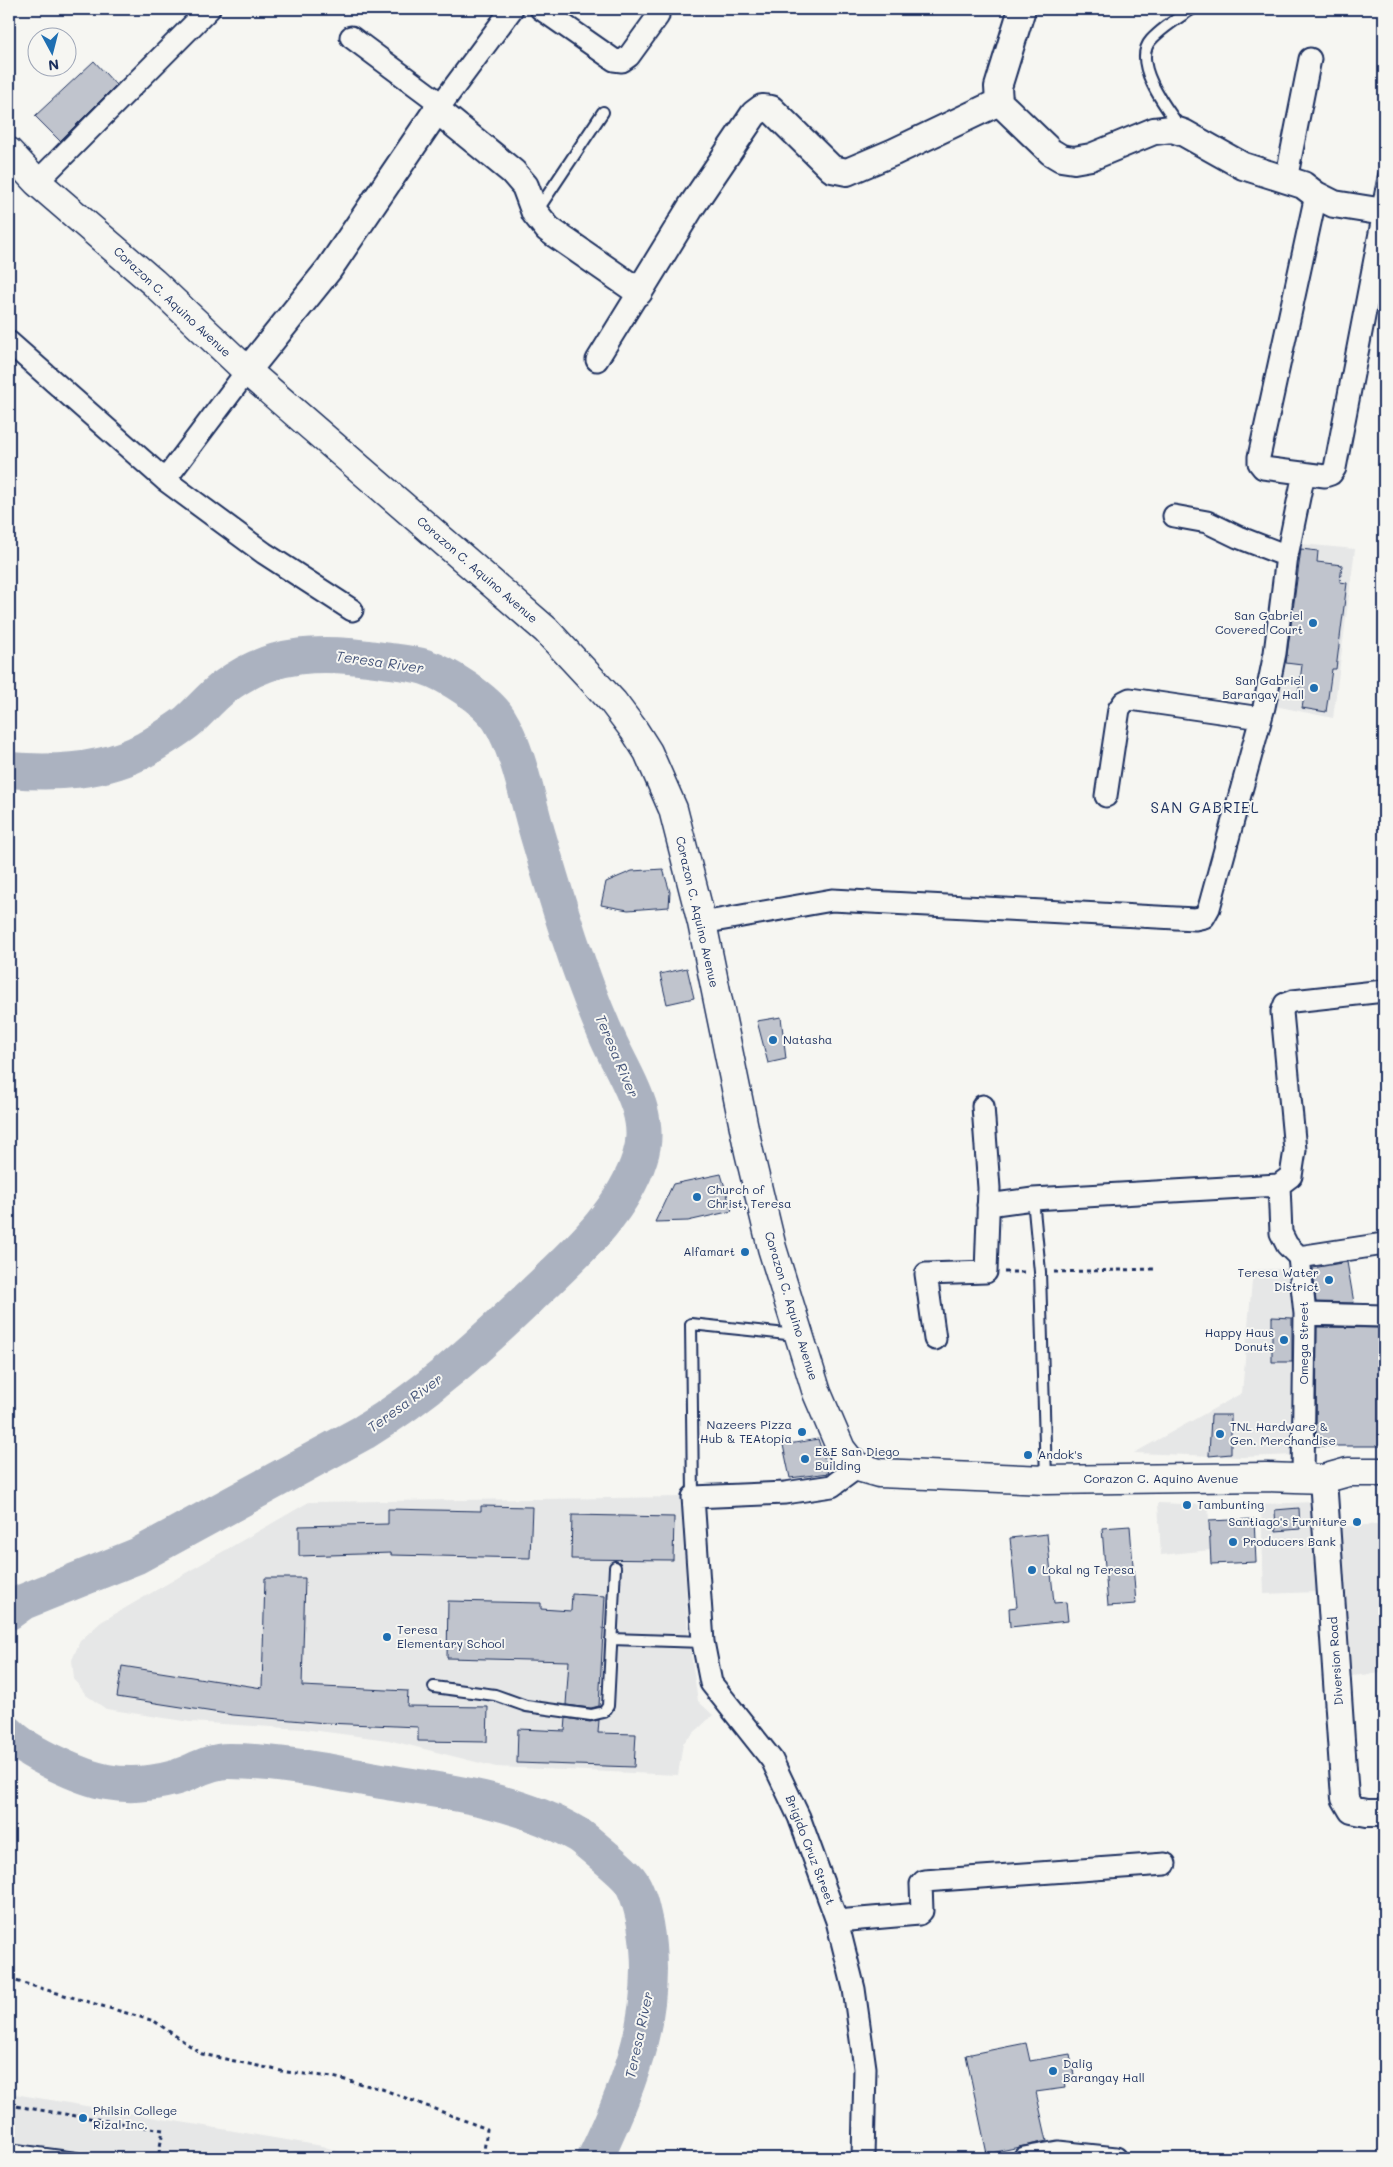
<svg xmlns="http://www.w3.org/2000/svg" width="1393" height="2167" font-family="Mali,sans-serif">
	<rect width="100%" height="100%" fill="#f6f6f2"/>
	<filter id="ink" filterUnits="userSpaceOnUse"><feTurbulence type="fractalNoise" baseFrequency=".02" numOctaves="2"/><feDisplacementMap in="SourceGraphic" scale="10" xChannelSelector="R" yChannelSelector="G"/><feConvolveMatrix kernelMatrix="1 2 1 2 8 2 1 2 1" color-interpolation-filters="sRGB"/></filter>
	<g filter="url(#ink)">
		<!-- built -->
		<path fill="#e6e7e7" d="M1280,542L1355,549L1333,718L1251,701L1269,647Z
			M1293,1268L1296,1455L1243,1457L1134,1453L1242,1393L1253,1270Z
			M682,1497L688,1633L698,1701L713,1715L683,1743L678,1775L496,1767L388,1740L303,1729L190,1722L106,1709L86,1695L74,1679L72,1660L80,1641L101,1622L309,1502Z
			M1314,1502L1317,1592L1264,1594L1261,1504Z
			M1158,1503L1208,1505L1211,1550L1161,1555Z
			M1380,1524L1384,1579V1673L1351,1676L1339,1527Z
			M9,2093L322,2146L358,2158H67L9,2143Z"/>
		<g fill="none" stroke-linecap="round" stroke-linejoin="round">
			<!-- river -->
			<path stroke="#abb2c0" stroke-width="36" d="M9,770C55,774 104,772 146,749C159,741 174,732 187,722C199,712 210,698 223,688C272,650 325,651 383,660C397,662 412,663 425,667C447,674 486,699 499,719C519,751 528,803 539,839C558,904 580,977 608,1039C624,1075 654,1115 640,1157C622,1215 570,1258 528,1299C477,1348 425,1395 364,1432L137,1556L23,1602L9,1612
				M9,1734C26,1752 82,1778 107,1782C129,1786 152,1784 174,1778C192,1773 208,1761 228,1761C285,1761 343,1775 399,1784C460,1793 524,1803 578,1835C587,1841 595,1849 604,1856C612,1863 622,1871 629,1879C638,1890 642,1910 645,1924C660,2008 631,2083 595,2158"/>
		</g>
		<!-- building -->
		<path fill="#c0c4cd" stroke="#1b2f5e" d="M94,61L116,85L60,141L35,116Z
			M1301,549L1318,551L1317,562L1342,565L1340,582L1347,583L1336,669H1332L1326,712L1302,708L1304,697H1298L1302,665L1286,663Z
			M663,869L670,892L669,907L628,910L601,905L606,882L632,871Z
			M687,968L694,998L667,1004L660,974Z
			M781,1017L786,1059L768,1063L757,1021Z
			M721,1174L732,1211L688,1221L655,1222L673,1184Z
			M1347,1262L1354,1303L1316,1302L1313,1268Z
			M1272,1317L1292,1318V1362H1272Z
			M1317,1327L1384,1328V1446H1316Z
			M1211,1415H1231V1454L1209,1456Z
			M818,1439L829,1473L790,1478L783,1445Z
			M481,1506L532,1507L530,1558L391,1555V1553L299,1556V1526L388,1524V1509L481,1511Z
			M1299,1508L1300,1529L1276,1531L1275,1510Z
			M572,1515L674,1517L673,1560L571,1559Z
			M1254,1519L1256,1562L1211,1564L1209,1521Z
			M1130,1526L1136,1604L1108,1606L1102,1528Z
			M1047,1534L1054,1603L1066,1602L1068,1621L1010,1627L1009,1608L1017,1607L1010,1538Z
			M265,1578H305L302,1686L408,1691L407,1706L488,1707L487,1742L418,1741V1727L326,1723L233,1715L117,1697L122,1666L262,1688Z
			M572,1594L605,1596L599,1706L591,1708L566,1705L569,1661L447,1658L448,1601L541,1603V1609L571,1611Z
			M566,1718L590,1722L599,1720L598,1733L636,1734L634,1767L517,1763L518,1729L565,1731Z
			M1026,2043L1030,2061L1070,2054L1075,2080L1064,2082L1065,2088L1036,2092L1047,2141L987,2154L966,2055Z"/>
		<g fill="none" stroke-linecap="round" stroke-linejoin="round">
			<defs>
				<path id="service" d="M1180,127C1166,108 1131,62 1151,40C1163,27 1178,18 1192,9
					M1377,210L1384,175
					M537,211L603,112
					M1033,1199L1040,1272L1046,1479
					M693,1497L691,1324L796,1335
					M611,1639L703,1642
					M434,1687L495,1695L526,1706L591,1715L604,1712L608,1706L615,1567
					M9,2149L76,2158"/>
				<path id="minor" d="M541,9L614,60L622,61L629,56L658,16
					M351,37L441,104
					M437,110L512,9
					M1286,180L1310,59
					M37,182L209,9
					M1316,195L1259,457V463L1263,468L1325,476L1331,474L1335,468L1384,212
					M9,342L165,480L264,553L352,610
					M597,360L639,292
					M165,480L247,371
					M1174,516L1207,522L1238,537L1287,556
					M1106,796L1119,709L1124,702L1130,699L1261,718
					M702,923L832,900L1195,919L1204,917L1209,908L1264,707L1275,653L1287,556L1304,473
					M1279,1185L1281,1233L1287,1245L1299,1257L1305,1314L1303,1478
					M988,1205L1033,1199L1279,1185L1291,1176L1295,1150L1282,1012L1285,1004L1293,1001L1384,991
					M1299,1257L1384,1244
					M1305,1314L1384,1316
					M935,1339L926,1274L986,1272L989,1188L983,1106
					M858,1467L832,1486L785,1493L693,1497L703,1642L711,1683L772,1760L799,1817L837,1921L854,1989L865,2068L863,2158
					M837,1921L919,1914L922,1911L921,1884L924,1881L1165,1864
					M1024,2158L1058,2152L1116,2158"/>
				<path id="tertiary" d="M999,102L1051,152L1061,158L1074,160L1091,157L1154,131L1172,129L1184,133L1243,166L1303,185L1316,195L1334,204L1384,212
					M999,102L998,87L1022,9
					M247,371L329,269L437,110L513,172L525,186L535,213L548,229L639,292L691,207L754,114L762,108L771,109L832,169L847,172L894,152L999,102
					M1323,1479L1345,1798L1352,1810L1367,1813H1384"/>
				<path id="primary" d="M9,152L37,182L153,282L247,371L546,630L613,702L634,730L648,752L673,809L702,923L749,1152L772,1248L817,1393L841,1449L848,1458L858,1467L879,1473L1046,1480L1267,1477L1323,1479L1348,1472H1384"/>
			</defs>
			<!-- service casing -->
			<use href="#service" stroke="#1b2f5e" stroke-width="14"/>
			<!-- minor casing -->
			<use href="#minor" stroke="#1b2f5e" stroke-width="25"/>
			<!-- tertiary casing -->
			<use href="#tertiary" stroke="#1b2f5e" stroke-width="30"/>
			<!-- primary casing -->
			<use href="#primary" stroke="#1b2f5e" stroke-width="31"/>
			<!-- path -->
			<path stroke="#1b2f5e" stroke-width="3" stroke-dasharray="4 4" stroke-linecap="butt" d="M1004,1272H1026
				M1054,1272L1154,1269
				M9,1979L154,2021L202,2054L286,2072L333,2077L382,2089L487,2129L483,2158
				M9,2105L163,2130L158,2158"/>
			<!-- service -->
			<use href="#service" stroke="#f6f6f2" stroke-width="10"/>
			<!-- minor -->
			<use href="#minor" stroke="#f6f6f2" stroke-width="21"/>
			<!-- tertiary -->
			<use href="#tertiary" stroke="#f6f6f2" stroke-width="26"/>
			<!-- primary -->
			<use href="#primary" stroke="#f6f6f2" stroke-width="28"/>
		</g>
	</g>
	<!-- markers -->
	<g fill="#1f6fb2" stroke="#f6f6f2" stroke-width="2">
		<circle cx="1313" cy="623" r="5"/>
		<circle cx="1314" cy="688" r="5"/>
		<circle cx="773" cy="1040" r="5"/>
		<circle cx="697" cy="1197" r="5"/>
		<circle cx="745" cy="1252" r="5"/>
		<circle cx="1329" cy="1280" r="5"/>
		<circle cx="1284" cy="1340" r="5"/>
		<circle cx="802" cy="1432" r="5"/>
		<circle cx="1220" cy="1434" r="5"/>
		<circle cx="1028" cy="1455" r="5"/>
		<circle cx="805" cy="1459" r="5"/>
		<circle cx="1187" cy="1505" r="5"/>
		<circle cx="1357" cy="1522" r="5"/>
		<circle cx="1233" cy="1542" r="5"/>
		<circle cx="1032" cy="1570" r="5"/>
		<circle cx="387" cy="1637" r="5"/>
		<circle cx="1053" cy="2071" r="5"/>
		<circle cx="83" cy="2118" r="5"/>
	</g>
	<g text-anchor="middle" stroke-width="4" stroke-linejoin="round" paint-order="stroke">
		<!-- street labels -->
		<g font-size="12" fill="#1b2f5e" stroke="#f6f6f2">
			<text transform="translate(172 302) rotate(43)" y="4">Corazon C. Aquino Avenue</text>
			<text transform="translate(477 570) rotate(41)" y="4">Corazon C. Aquino Avenue</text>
			<text transform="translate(697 912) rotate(77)" y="4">Corazon C. Aquino Avenue</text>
			<text transform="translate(791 1306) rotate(73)" y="4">Corazon C. Aquino Avenue</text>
			<text transform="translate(1304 1343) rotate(-90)" y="4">Omega Street</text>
			<text x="1161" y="1483">Corazon C. Aquino Avenue</text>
			<text transform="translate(1336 1661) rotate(-94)" y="4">Diversion Road</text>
			<text transform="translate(810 1850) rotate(69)" y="4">Brigido Cruz Street</text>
		</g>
		<!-- poi labels -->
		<g font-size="12" fill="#1b2f5e" stroke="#f6f6f2" text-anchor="start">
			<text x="1303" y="620" text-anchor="end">San Gabriel<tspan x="1303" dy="14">Covered Court</tspan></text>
			<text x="1304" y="685" text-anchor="end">San Gabriel<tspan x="1304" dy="14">Barangay Hall</tspan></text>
			<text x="783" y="1044">Natasha</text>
			<text x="707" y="1194">Church of<tspan x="707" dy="14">Christ, Teresa</tspan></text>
			<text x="735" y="1256" text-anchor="end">Alfamart</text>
			<text x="1319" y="1277" text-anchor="end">Teresa Water<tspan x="1319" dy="14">District</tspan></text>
			<text x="1274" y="1337" text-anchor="end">Happy Haus<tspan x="1274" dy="14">Donuts</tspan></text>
			<text x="792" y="1429" text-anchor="end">Nazeers Pizza<tspan x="792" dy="14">Hub &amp; TEAtopia</tspan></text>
			<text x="1230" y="1431">TNL Hardware &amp;<tspan x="1230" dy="14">Gen. Merchandise</tspan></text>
			<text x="815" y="1456">E&amp;E San Diego<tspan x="815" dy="14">Building</tspan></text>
			<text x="1038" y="1459">Andok's</text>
			<text x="1197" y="1509">Tambunting</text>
			<text x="1347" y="1526" text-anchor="end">Santiago's Furniture</text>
			<text x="1243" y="1546">Producers Bank</text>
			<text x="1042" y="1574">Lokal ng Teresa</text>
			<text x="397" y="1634">Teresa<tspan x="397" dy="14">Elementary School</tspan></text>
			<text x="1063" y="2068">Dalig<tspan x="1063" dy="14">Barangay Hall</tspan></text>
			<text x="93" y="2115">Philsin College<tspan x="93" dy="14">Rizal Inc.</tspan></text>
		</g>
		<!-- water labels -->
		<g font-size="14" font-style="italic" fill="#46567b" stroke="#f6f6f2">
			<text transform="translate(380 662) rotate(8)" y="5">Teresa River</text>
			<text transform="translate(617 1056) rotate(67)" y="5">Teresa River</text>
			<text transform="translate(405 1403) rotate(-36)" y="5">Teresa River</text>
			<text transform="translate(639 2035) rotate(-78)" y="5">Teresa River</text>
		</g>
		<!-- quarter labels -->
		<g font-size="15" letter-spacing="1" fill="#1b2f5e" stroke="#f6f6f2">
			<text x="1205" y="813">SAN GABRIEL</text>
		</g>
	</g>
	<!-- margin -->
	<rect width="1393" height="2167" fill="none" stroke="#f6f6f2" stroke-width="30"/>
	<rect x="15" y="15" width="1363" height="2137" fill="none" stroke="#1b2f5e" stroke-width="2" filter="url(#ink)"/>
	<!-- north arrow -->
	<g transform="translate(52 52) rotate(173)"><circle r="24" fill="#f6f6f2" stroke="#9ea6b7"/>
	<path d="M0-4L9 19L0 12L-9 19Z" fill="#1f6fb2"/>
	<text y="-8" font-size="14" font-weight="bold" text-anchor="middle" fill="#1b2f5e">N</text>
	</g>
</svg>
